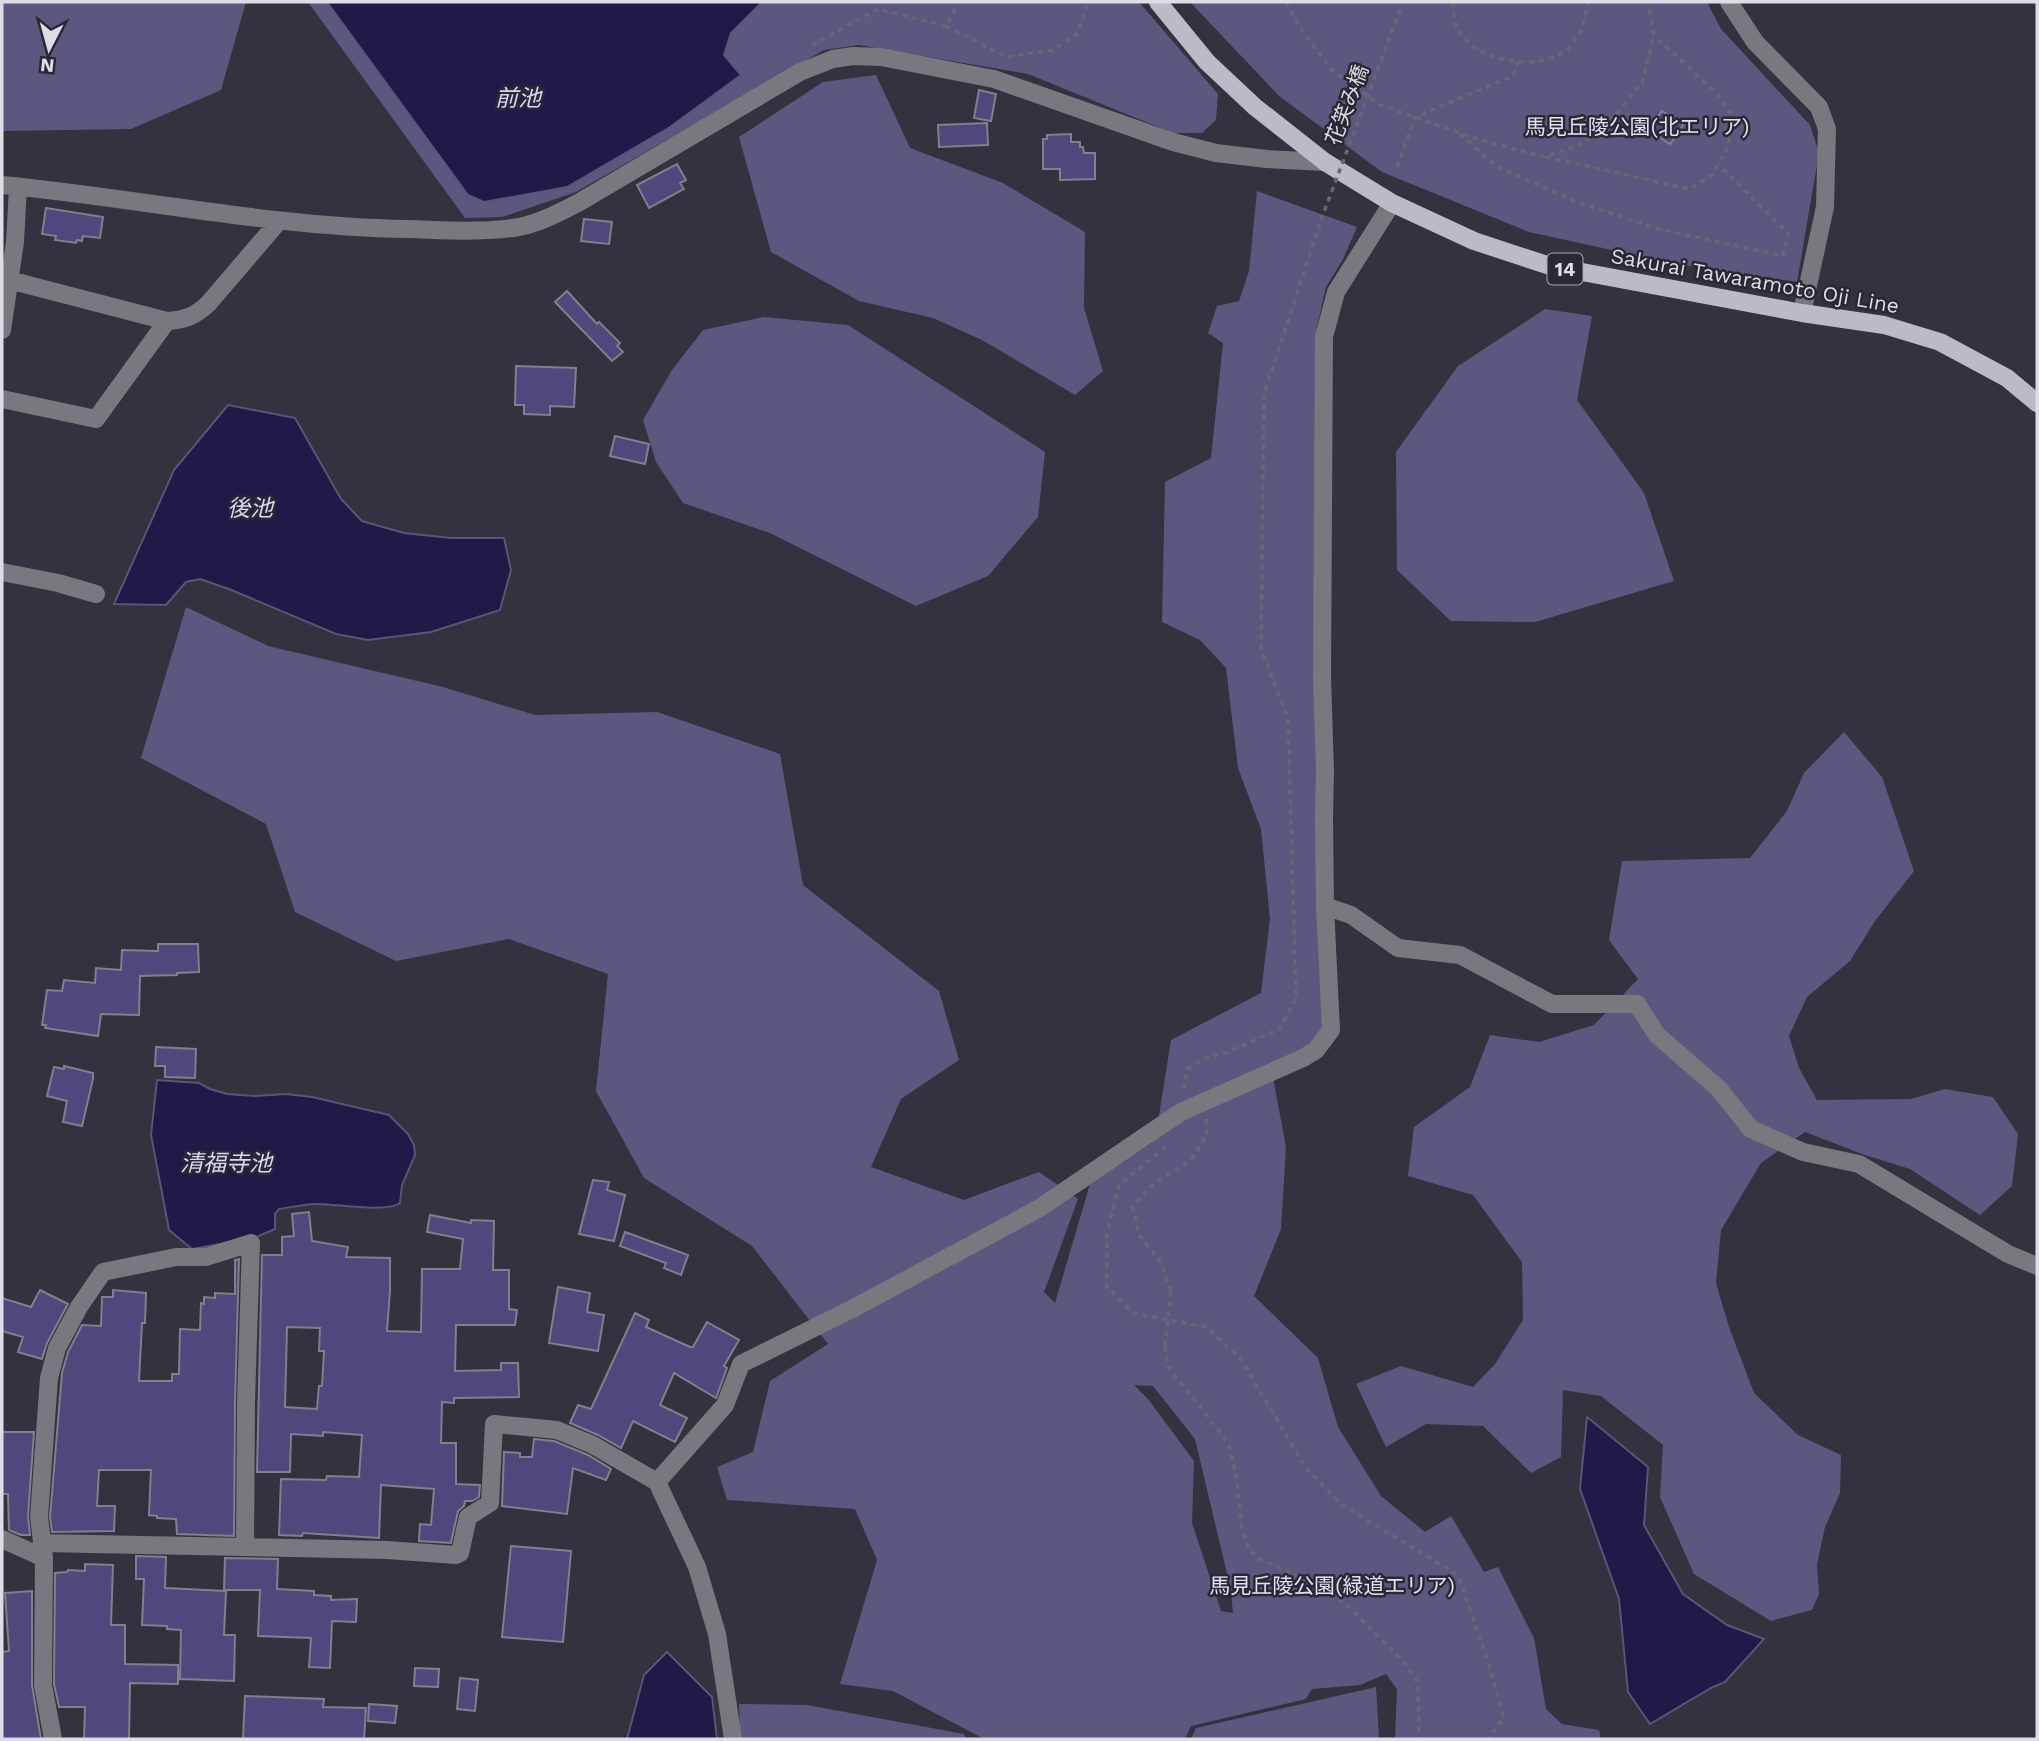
<svg xmlns="http://www.w3.org/2000/svg" width="2039" height="1741" font-family="'Work Sans','Noto Sans JP',sans-serif">
	<rect width="100%" height="100%" fill="#33323e"/>
	<!-- green -->
	<path fill="#5b5880" fill-rule="evenodd" d="M2,2H246L221,90L131,129L2,131Z
		M308,2H1139L1218,94L1216,120L1202,133H1173L1028,74L859,45L824,50L576,192L502,217L465,218Z
		M1190,2H1708L1709,6L1721,29L1810,125L1819,153L1797,282L1676,264L1529,232L1382,172L1279,96Z
		M876,75L910,148L1003,183L1085,232L1084,308L1103,371L1075,395L982,340L933,318L859,301L771,252L739,137L823,82Z
		M1257,191L1357,227L1343,259L1326,287L1317,327L1315,388L1325,1028L1313,1045L1271,1067L1286,1147L1281,1229L1254,1296L1318,1358L1338,1427L1381,1496L1425,1532L1451,1516L1484,1572L1498,1567L1534,1638L1546,1709L1562,1724L1599,1730L1601,1739H1395L1397,1689L1386,1674L1360,1685L1312,1689L1306,1699L1191,1726L1185,1739H984L893,1691L840,1684L877,1560L855,1509L727,1500L717,1467L753,1452L770,1381L828,1344L752,1246L644,1178L596,1091L608,974L509,939L396,961L295,912L266,824L141,758L186,607L268,646L443,687L535,715L657,712L780,754L803,885L939,991L959,1060L901,1099L871,1167L964,1200L1039,1172L1078,1199L1044,1292L1055,1303L1090,1184L1155,1141L1171,1040L1261,993L1270,919L1261,829L1238,768L1226,668L1200,640L1162,622L1165,482L1211,458L1223,343L1208,333L1217,306L1239,301L1249,271ZM1134,1385L1153,1386L1195,1439L1230,1586L1233,1613L1221,1611L1192,1523L1194,1461L1148,1399Z
		M1545,309L1592,316L1577,400L1644,493L1674,581L1535,622L1451,621L1397,570L1396,452L1458,366Z
		M764,317L848,325L1045,452L1038,517L988,576L916,606L770,533L683,503L656,462L643,420L672,370L703,330Z
		M1844,732L1882,777L1914,871L1875,921L1850,961L1807,997L1789,1036L1799,1068L1817,1100L1911,1099L1945,1089L1993,1097L2018,1134L2012,1186L1980,1215L1910,1169L1862,1154L1805,1132L1761,1163L1721,1230L1716,1283L1729,1327L1754,1393L1798,1435L1841,1455L1840,1493L1825,1527L1817,1564L1819,1594L1812,1610L1771,1621L1694,1574L1660,1497L1663,1445L1601,1396L1563,1390L1561,1457L1531,1473L1483,1426L1426,1424L1386,1447L1356,1384L1401,1366L1473,1387L1495,1364L1523,1320L1522,1262L1473,1195L1408,1176L1414,1127L1470,1087L1490,1035L1539,1042L1594,1025L1638,979L1609,940L1622,861L1750,858L1787,811L1804,773Z
		M1376,1687L1379,1739H1191L1196,1728Z
		M739,1704L807,1705L964,1734L966,1739H740Z"/>
	<!-- water -->
	<path fill="#211948" stroke="#5a5477" stroke-width="2" d="M327,2H762L731,33L724,55L741,75L670,127L567,187L484,202L468,195Z
		M228,405L295,418L341,499L362,521L404,533L451,538H504L511,570L500,610L431,632L368,640L336,634L229,589L200,579L186,582L166,605L114,604L174,470Z
		M157,1080L199,1083L210,1089L227,1094L255,1096L286,1094L312,1097L389,1115L408,1134L414,1145L415,1155L402,1185L400,1203C385,1213 338,1204 318,1204C305,1204 292,1207 279,1209L275,1214V1229L254,1238L192,1249L169,1230L151,1135Z
		M1587,1417L1648,1467L1644,1525L1683,1594L1727,1625L1764,1639L1725,1682L1711,1688L1650,1724L1628,1692L1619,1599L1580,1489Z
		M667,1652L712,1697L717,1739H627L644,1675Z"/>
	<!-- building -->
	<path fill="#4e487c" stroke="#7f7f8d" stroke-width="2" fill-rule="evenodd" d="M979,90L996,94L991,121L974,118Z
		M1662,111L1683,125L1670,144L1649,130Z
		M987,123L988,145L939,147L938,125Z
		M1071,134V142H1080V147H1083L1084,153H1095V179L1060,180V169H1043V139H1047V135Z
		M677,164L686,180L680,183L684,189L649,208L637,185Z
		M46,208L103,217L100,238L83,236L82,241L77,240L76,243L55,240L56,236L42,234Z
		M584,219L612,222L609,244L581,241Z
		M567,291L597,324L599,322L620,343L617,346L623,352L612,361L555,302Z
		M516,366L576,368L574,407L550,406V415L524,414V405H515Z
		M615,436L649,444L645,464L610,456Z
		M158,944H198L199,972L177,973V975L140,976L139,1015L101,1014L98,1036L45,1028L46,1025H42L47,990L62,991L64,980L95,983L96,968L121,970L122,950L158,951Z
		M156,1047L196,1049L195,1078L165,1077V1066H155Z
		M64,1066L93,1073V1079L82,1126L63,1122L67,1101L47,1096L54,1067L64,1069Z
		M593,1180L609,1182L607,1190L625,1195L614,1241L579,1234Z
		M309,1212L312,1241L348,1247L346,1257L390,1258V1291L387,1331L421,1332L422,1269H460L463,1239L427,1232L430,1215L471,1223V1220L494,1221L493,1270H509V1309L517,1310L515,1325H456L455,1371L501,1370V1363H518L519,1397L454,1398V1403L442,1402L441,1443H456V1484L480,1485L479,1497L472,1501H465L464,1506L458,1511L451,1543L419,1541L420,1524L431,1525L434,1489L381,1485L379,1538L303,1533L302,1536L279,1535L281,1479L326,1480L327,1476L359,1477L362,1435L323,1432V1436L291,1434L290,1472H257L262,1255H282V1237L294,1236L292,1214ZM287,1327L320,1328L319,1351H324L322,1386H319L317,1409L285,1407Z
		M625,1232L688,1255L681,1275L664,1268L666,1263L620,1246Z
		M239,1259L235,1401L234,1536L177,1534L176,1519L157,1518V1516L149,1515L151,1470H99L97,1506H115L114,1531L52,1532L50,1517L62,1373L68,1352L82,1325L101,1326L102,1297H113V1290L146,1293L145,1323H142L139,1381H172V1374H179L180,1329L200,1330L201,1303L204,1304V1297L215,1298V1293L235,1294V1260Z
		M558,1287L590,1293L587,1312L604,1315L598,1351L549,1343Z
		M40,1290L68,1304L47,1343L42,1359L18,1352L23,1337L2,1331V1298L31,1307Z
		M635,1313L649,1320L646,1327L690,1347H693L707,1322L739,1340L724,1366L727,1368L716,1398L674,1373L660,1405L687,1418L675,1442L633,1421L621,1448L598,1435L570,1423L578,1405L591,1409Z
		M2,1432H34L28,1516L30,1535H21L9,1530L8,1494H2Z
		M534,1439L554,1441L588,1455L611,1469L606,1480L573,1468L567,1514L502,1506L504,1452L520,1453V1457H532Z
		M511,1546L571,1551L563,1642L502,1637Z
		M136,1556L166,1557L165,1588L226,1591L224,1635H235L234,1681L180,1679L181,1630L167,1629V1626L142,1625L144,1579H136Z
		M225,1558L278,1559L277,1589L314,1591V1595L331,1596V1600L357,1599L356,1622L332,1621L330,1668L309,1667L311,1638L258,1636L260,1590H224Z
		M85,1564L113,1565L111,1625H125V1664L178,1665V1684L130,1683L129,1739H84L85,1707H59L54,1684L55,1573L67,1572L68,1570L85,1571Z
		M32,1591V1685L41,1739H2V1652L9,1651L5,1593Z
		M415,1668L439,1669L438,1687L414,1686Z
		M460,1678L478,1680L475,1711L457,1709Z
		M245,1696L324,1699L323,1707L366,1708L364,1739H243Z
		M369,1704L397,1706L395,1723L368,1721Z"/>
	<g fill="none" stroke-linecap="round" stroke-linejoin="round">
		<!-- path -->
		<path stroke="#686772" stroke-width="3.5" stroke-dasharray="5 5" stroke-linecap="butt" d="M1286,2L1302,31L1331,69L1380,105L1477,139L1544,157L1584,143L1610,121L1642,83L1654,36L1648,2
			M1453,2C1453,12 1454,24 1460,33C1480,65 1551,74 1574,42C1583,31 1585,15 1588,2
			M946,26L1006,57L1053,50L1078,33L1088,2
			M812,45L878,9L946,26L959,2
			M1460,134L1496,166L1574,201L1655,228L1783,256L1788,233L1718,164
			M1546,157L1690,189L1712,175L1727,149L1734,119L1717,93L1654,36
			M1397,167L1415,117L1513,76L1518,62
			M1184,1089L1187,1069L1206,1058L1226,1053L1279,1029L1296,999L1288,719L1261,649L1264,394L1321,220
			M1166,1147L1119,1185L1107,1234V1287L1133,1313L1206,1327L1241,1359L1305,1467L1342,1505L1458,1575L1486,1655L1504,1718L1488,1739
			M1171,1291L1161,1263L1139,1235L1133,1207L1153,1184L1191,1160L1207,1135L1206,1119
			M1165,1346L1168,1366L1229,1444L1237,1480L1242,1531L1249,1549L1258,1558L1300,1577L1345,1603L1405,1663L1418,1683L1419,1739"/>
		<!-- minor -->
		<path stroke="#78787e" stroke-width="18" d="M1729,2L1755,42L1819,107L1827,129L1825,207L1802,313
			M2,185C138,198 271,227 408,229C445,230 482,233 519,227C540,223 560,212 578,203L800,72L833,59L853,56L881,57L994,79L1173,142L1216,153L1267,159L1325,162
			M9,280L167,321C185,320 195,316 208,304L279,221
			M2,330L15,242L18,187
			M2,399L96,419L167,321
			M2,572L58,583L96,594
			M1325,906L1351,915L1398,948L1460,955L1552,1004H1637L1657,1035L1718,1088L1751,1129L1803,1152L1859,1164L2008,1254L2037,1266
			M657,1482L725,1405L741,1364L852,1309L1038,1209L1181,1112L1303,1058L1316,1050L1331,1030L1325,906L1324,817L1325,771L1322,677L1324,337L1336,292L1392,203
			M2,1539L44,1558
			M42,1543L387,1550L456,1555L460,1553L468,1517L490,1503L494,1424L557,1430L593,1445L657,1482L697,1567L717,1634L733,1739
			M53,1739L43,1685L44,1558L39,1517L49,1378L57,1348L79,1307L103,1272L176,1257H206L251,1243L246,1401L245,1547"/>
		<!-- major -->
		<path stroke="#bbbbc8" stroke-width="18" d="M1158,2L1207,62L1255,107L1325,162L1392,203L1474,241L1550,266L1802,313L1884,325L1940,342L2007,378L2037,403"/>
		<!-- path-bridge -->
		<path stroke="#686772" stroke-width="3.5" stroke-dasharray="5 5" stroke-linecap="butt" d="M1321,220L1403,2
			M1165,1346L1171,1291"/>
	</g>
	<g text-anchor="middle" stroke-width="5" stroke-linejoin="round" paint-order="stroke">
		<!-- shield labels -->
		<rect fill="#292834" stroke="#a8a7b0" stroke-width="2" x="1547.5" y="253.5" width="35" height="31" rx="5"/>
		<g font-size="19" font-weight="bold" fill="#dedde5">
			<text x="1565" y="276">14</text>
		</g>
		<!-- street labels -->
		<g font-size="21" fill="#dedde5" stroke="#292834">
			<text transform="translate(1347 105) rotate(-69)" y="7">花笑み橋</text>
			<text transform="translate(1755 281) rotate(10)" y="7">Sakurai Tawaramoto Oji Line</text>
		</g>
		<!-- park labels -->
		<g font-size="21" fill="#e2e1f2" stroke="#292834">
			<text x="1637" y="134">馬見丘陵公園(北エリア)</text>
			<text x="1332" y="1593">馬見丘陵公園(緑道エリア)</text>
		</g>
		<!-- water labels -->
		<g font-size="23" font-style="italic" fill="#d8d7f8" stroke="#292834">
			<text x="518" y="106">前池</text>
			<text x="250" y="516">後池</text>
			<text x="226" y="1171">清福寺池</text>
		</g>
	</g>
	<!-- border -->
	<rect width="2039" height="1741" fill="none" stroke="#dedde5" stroke-width="7"/>
	<!-- north arrow -->
	<g transform="translate(49 49) rotate(186)" stroke="#292834" stroke-width="5" paint-order="stroke">
	<path d="M0-5L12 26L0 18L-12 26Z" fill="#dedde5"/>
	<text y="-10" font-size="19" font-weight="bold" text-anchor="middle" fill="#dedde5">N</text>
	</g>
</svg>
